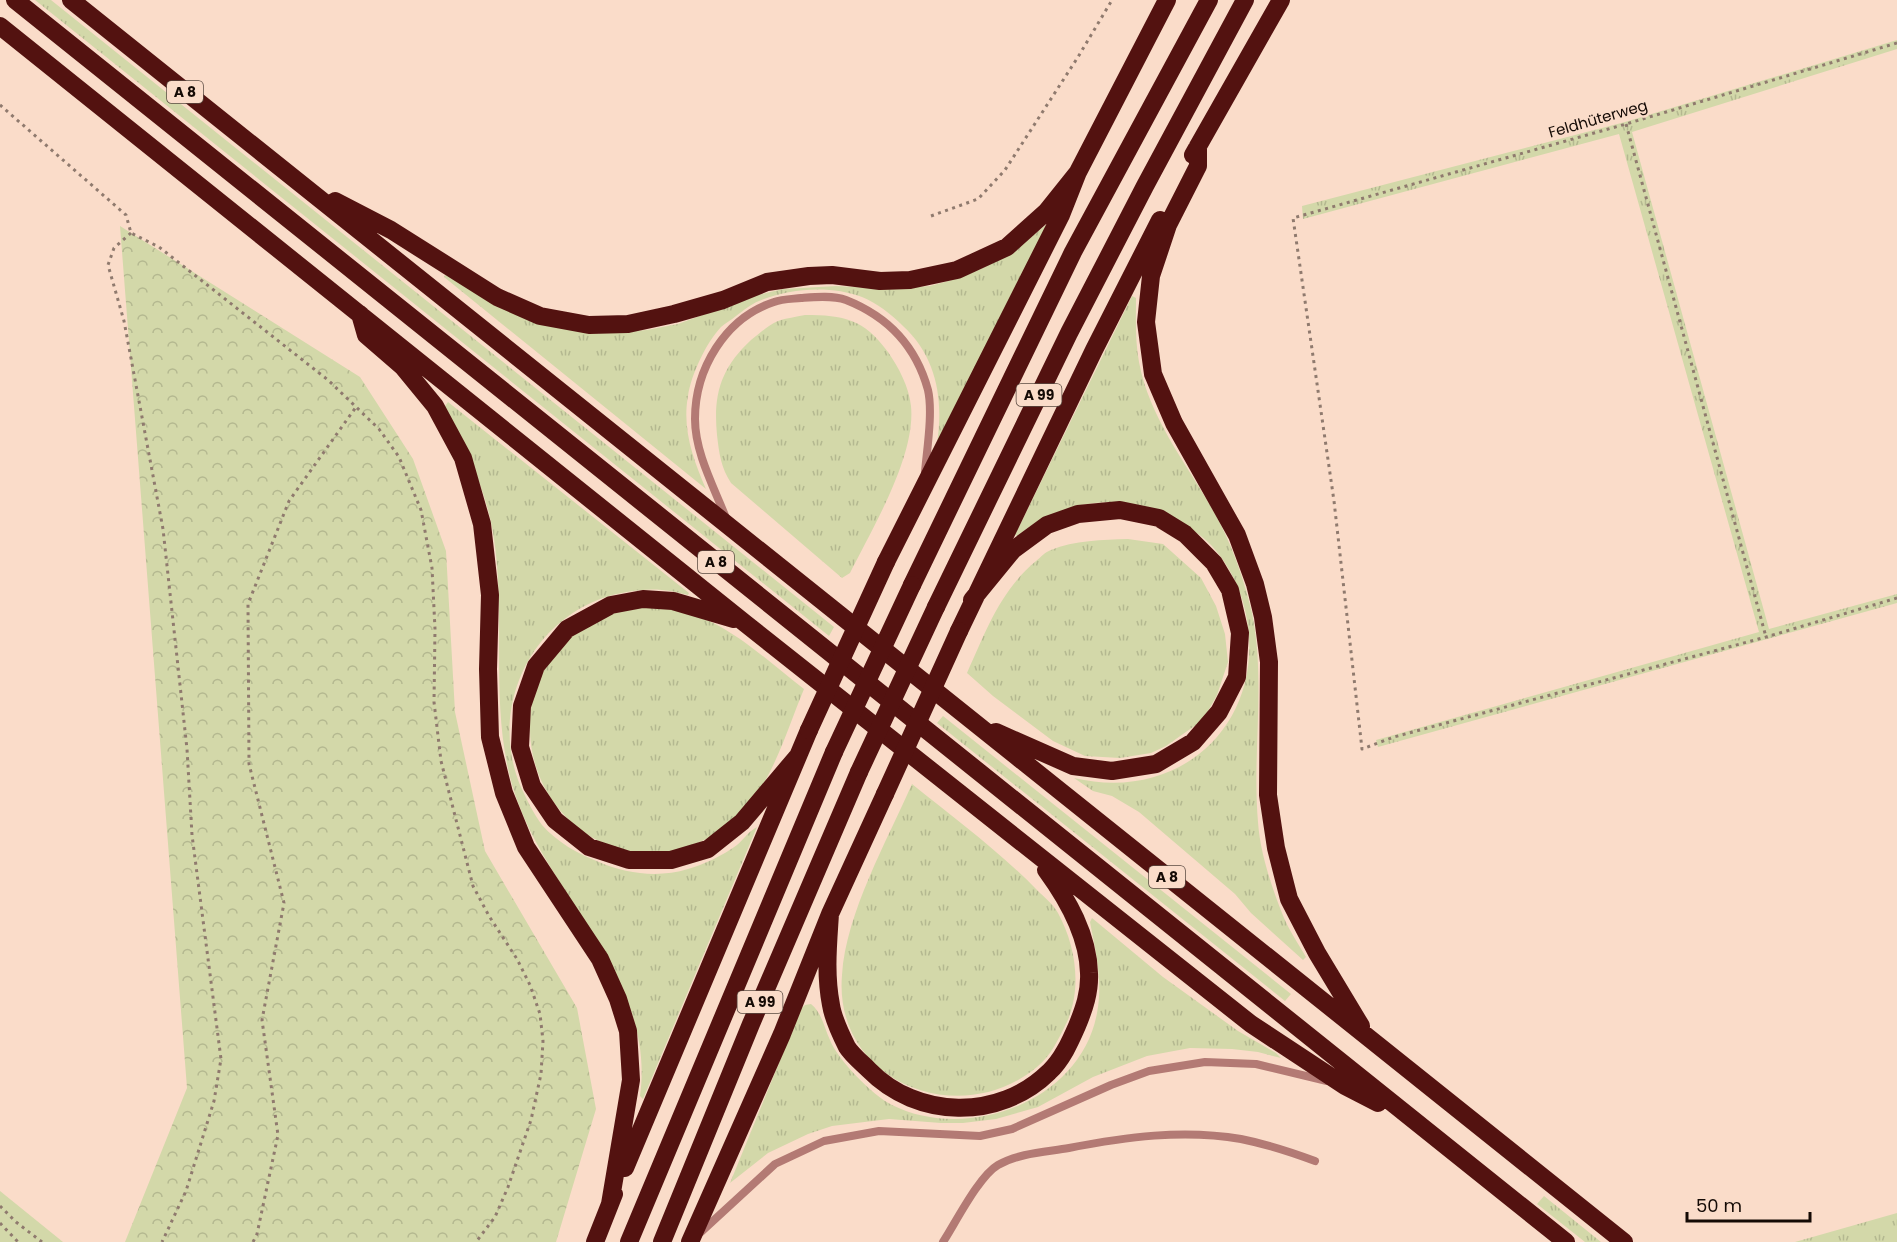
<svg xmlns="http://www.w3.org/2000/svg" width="1897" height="1242" font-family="Poppins,sans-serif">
	<defs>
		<pattern id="grass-tufts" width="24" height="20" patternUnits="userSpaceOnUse" patternTransform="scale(1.5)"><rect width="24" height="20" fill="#d3d8a9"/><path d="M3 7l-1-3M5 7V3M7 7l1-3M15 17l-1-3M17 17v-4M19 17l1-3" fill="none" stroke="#b4b890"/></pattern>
		<pattern id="park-crowns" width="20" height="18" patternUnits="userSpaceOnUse" patternTransform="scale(1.5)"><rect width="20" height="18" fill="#d3d8a9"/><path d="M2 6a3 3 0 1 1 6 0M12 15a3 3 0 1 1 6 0" fill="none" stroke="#b4b890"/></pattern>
	</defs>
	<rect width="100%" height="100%" fill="#fadcc9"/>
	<!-- grass -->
	<path fill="url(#grass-tufts)" d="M35,0H51L834,627L829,636Z
		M1897,40V49L1632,132L1769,629L1897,594V603L1378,747L1376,740L1759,632L1619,134L1303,219L1302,206L1625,122Z
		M1047,224L937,443C944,399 936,356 903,326C891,314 877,303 862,297C831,285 789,288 759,301C751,304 743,311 736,316C732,320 725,323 721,327C706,343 691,375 688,396C682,429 693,459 706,489L444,277L445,275L603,333L647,330L678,324L754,296L783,289L836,286L892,289L930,286L959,278L985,267L1015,250Z
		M1132,296L1136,298C1136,320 1135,340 1139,362C1150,422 1192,470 1220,523C1234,551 1245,583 1252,613C1266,682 1252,752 1258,822C1260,852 1271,885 1282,913C1288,929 1298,943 1306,957L1303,960L1251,913L1235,894L1139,812L1112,796L1093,791L1074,778C1187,805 1274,713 1243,602C1236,577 1218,546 1195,532C1181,523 1160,518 1144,512C1136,509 1127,504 1119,503C1084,499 1044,514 1017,536L1015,535Z
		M805,315C844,315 864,319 888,352C899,368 909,387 911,406C916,456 872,529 850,573L842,578L731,483C721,468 719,453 717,435C713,394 721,368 751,340C759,334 768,325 778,321C786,318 796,317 805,315Z
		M448,402L689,593L688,595C682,594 677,592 671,591C649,587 623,591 603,598C527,625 490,711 520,785C526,798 533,813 542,825C557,842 578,854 599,862C626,874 659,878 688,869C705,864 722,856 737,845C744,839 749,831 757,827L643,1099L640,1096C656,982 553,900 517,800C487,715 507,626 494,539C487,491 467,450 443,409Z
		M1128,539L1163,544L1201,578L1216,606L1225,634L1228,662L1217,695L1203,720L1166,746L1151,753L1120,758L1085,756L1053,741L993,696L967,673C986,631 1000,591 1036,561C1041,557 1045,552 1051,550C1074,540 1103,540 1128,539Z
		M647,607C657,608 669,608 679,610C728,622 765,659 804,689C788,727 776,771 750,803C731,827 707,842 679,849C598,870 527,802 530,723C530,708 534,688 541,675C545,668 550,662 554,656C569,636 587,621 611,613C622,609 635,609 647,607Z
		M943,716L1291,994L1285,1001L937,723Z
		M912,784C954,818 999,851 1037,890C1044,897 1053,904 1058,913C1076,946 1082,988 1067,1022C1059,1038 1051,1056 1037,1067C959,1132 833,1081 842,975C846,913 887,841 912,784Z
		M1092,918L1163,977L1238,1031L1276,1053L1281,1058L1258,1052L1232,1049L1190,1048L1147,1056L1093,1077L1038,1107L996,1119L963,1123H941L889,1119L832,1126L808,1134L768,1153L730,1183L801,1009L805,1005L811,1004C822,1013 824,1027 830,1040C838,1060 872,1095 892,1105C968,1143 1081,1101 1097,1013C1103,982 1096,953 1090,922Z
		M1544,1196L1601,1242H1585L1537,1204Z
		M1897,1213V1242H1795Z"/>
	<!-- park -->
	<path fill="url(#park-crowns)" d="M120,226L360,377L413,459L446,551L455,712L485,851L577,1008L596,1109L556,1242H125L187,1088Z"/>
	<!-- pitch -->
	<path fill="#d3d8a9" d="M0,1191L63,1242H0Z"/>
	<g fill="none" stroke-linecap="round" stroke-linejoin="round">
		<!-- path -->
		<path stroke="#8f7a6e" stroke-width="3" stroke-dasharray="3 4.5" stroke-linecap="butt" d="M1897,43L1626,124L1293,218L1334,501L1362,749L1394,737L1766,637L1897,598
			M0,105L126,215L131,233L159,247L328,380L379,429L399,457L421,510L432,568L435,629L434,702L441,761L473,886L489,916L517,959L530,985L540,1014L543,1041L541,1074L531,1120L508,1187L495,1217L476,1242
			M1626,124L1766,637
			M931,216L978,199L1005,170L1078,57L1112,0
			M131,233L114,248L108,265L124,321L163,529L187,749L192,835L221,1059L214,1101L186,1191L162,1242
			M0,1206L16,1222L42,1242
			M0,1223L18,1242
			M253,1242L257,1234L278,1135L262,1020L284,903L249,764L248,604L289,501L356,407"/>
		<!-- service -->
		<path stroke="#b37a74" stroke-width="8" d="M726,518C714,487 695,453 695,419C695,369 725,318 774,302C782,299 792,299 801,298C814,297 833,295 846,300C889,317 916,346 928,390C933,412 927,449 925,472
			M701,1232L775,1164L824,1141L879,1131L980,1136L1012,1129L1111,1085L1149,1071L1205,1062L1256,1064L1327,1081
			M943,1242C956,1222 979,1176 998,1165C1019,1153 1046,1152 1069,1148C1125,1137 1183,1129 1241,1139C1266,1144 1291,1152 1315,1161"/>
		<!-- motorway -->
		<path stroke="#531210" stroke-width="18" d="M15,0L1566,1242
			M71,0L1624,1242
			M0,26L746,624L1251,1024L1345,1086L1378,1103
			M1198,146V166L1168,225L1151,276L1146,322L1153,374L1174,423L1237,535L1255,584L1263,617L1269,662L1268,795L1276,848L1289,899L1317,953L1361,1026
			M1193,155L1281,0
			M335,201L391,230L497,297L540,316L589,325L628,324L674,314L723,300L767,282L809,276L832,275L880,281L910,280L957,270L1007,247L1046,212L1078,172
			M360,314L366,335L403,367L435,406L463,458L482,524L490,595L488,669L490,737L504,793L526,847L600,959L618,999L628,1031L631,1080L610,1204
			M886,562L1061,215L1078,172L1167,0
			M912,585L1073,252L1209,0
			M972,600L1013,550L1047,525L1078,514L1120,510L1159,518L1185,534L1214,563L1230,590L1240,633L1237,677L1219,712L1193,742L1156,764L1112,771L1073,766L996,732
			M936,607L1069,333L1145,186L1245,0
			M734,619L673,601L643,599L611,605L567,629L536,666L522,706L520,747L532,786L555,820L589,847L629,860H671L708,849L742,822L797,757
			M959,631L1094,350L1160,220
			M830,914C828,945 825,974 831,1005C833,1018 841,1035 847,1047C852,1055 862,1063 869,1070C917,1119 999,1121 1049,1072C1062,1060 1070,1042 1077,1026C1084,1009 1090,992 1089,973C1088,935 1068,900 1046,870
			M625,1168L809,730
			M595,1242L614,1194
			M629,1242L834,752
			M662,1242L751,1024L859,772
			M690,1242L782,1034L830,914L885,794"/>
		<!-- motorway-bridge -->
		<path stroke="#531210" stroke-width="18" d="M809,730L886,562
			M834,752L912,585
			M859,772L936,607
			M885,794L959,631"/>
	</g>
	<g text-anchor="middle" stroke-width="5" stroke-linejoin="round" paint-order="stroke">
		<!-- shield labels -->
		<g fill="#fadcc9" stroke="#594940" stroke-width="1.5">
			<rect x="167" y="81" width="36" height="22" rx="4.5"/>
			<rect x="1016.5" y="384" width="45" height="22" rx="4.5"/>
			<rect x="698" y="551" width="36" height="22" rx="4.5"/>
			<rect x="1149" y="866" width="36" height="22" rx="4.5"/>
			<rect x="737.5" y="991" width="45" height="22" rx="4.5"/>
		</g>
		<g font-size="14" font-weight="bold" fill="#140a05">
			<text x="185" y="97">A 8</text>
			<text x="1039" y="400">A 99</text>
			<text x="716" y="567">A 8</text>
			<text x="1167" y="882">A 8</text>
			<text x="760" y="1007">A 99</text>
		</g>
		<!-- street labels -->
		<g font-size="15" fill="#140a05" stroke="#fadcc9">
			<text transform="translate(1598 119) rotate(-16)" y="5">Feldhüterweg</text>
		</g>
	</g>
	<!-- scale -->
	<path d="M1687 1212v9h123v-9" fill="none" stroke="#140a05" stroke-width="3"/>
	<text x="1696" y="1212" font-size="18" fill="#140a05" stroke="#fadcc9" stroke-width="4.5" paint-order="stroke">50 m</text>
</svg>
